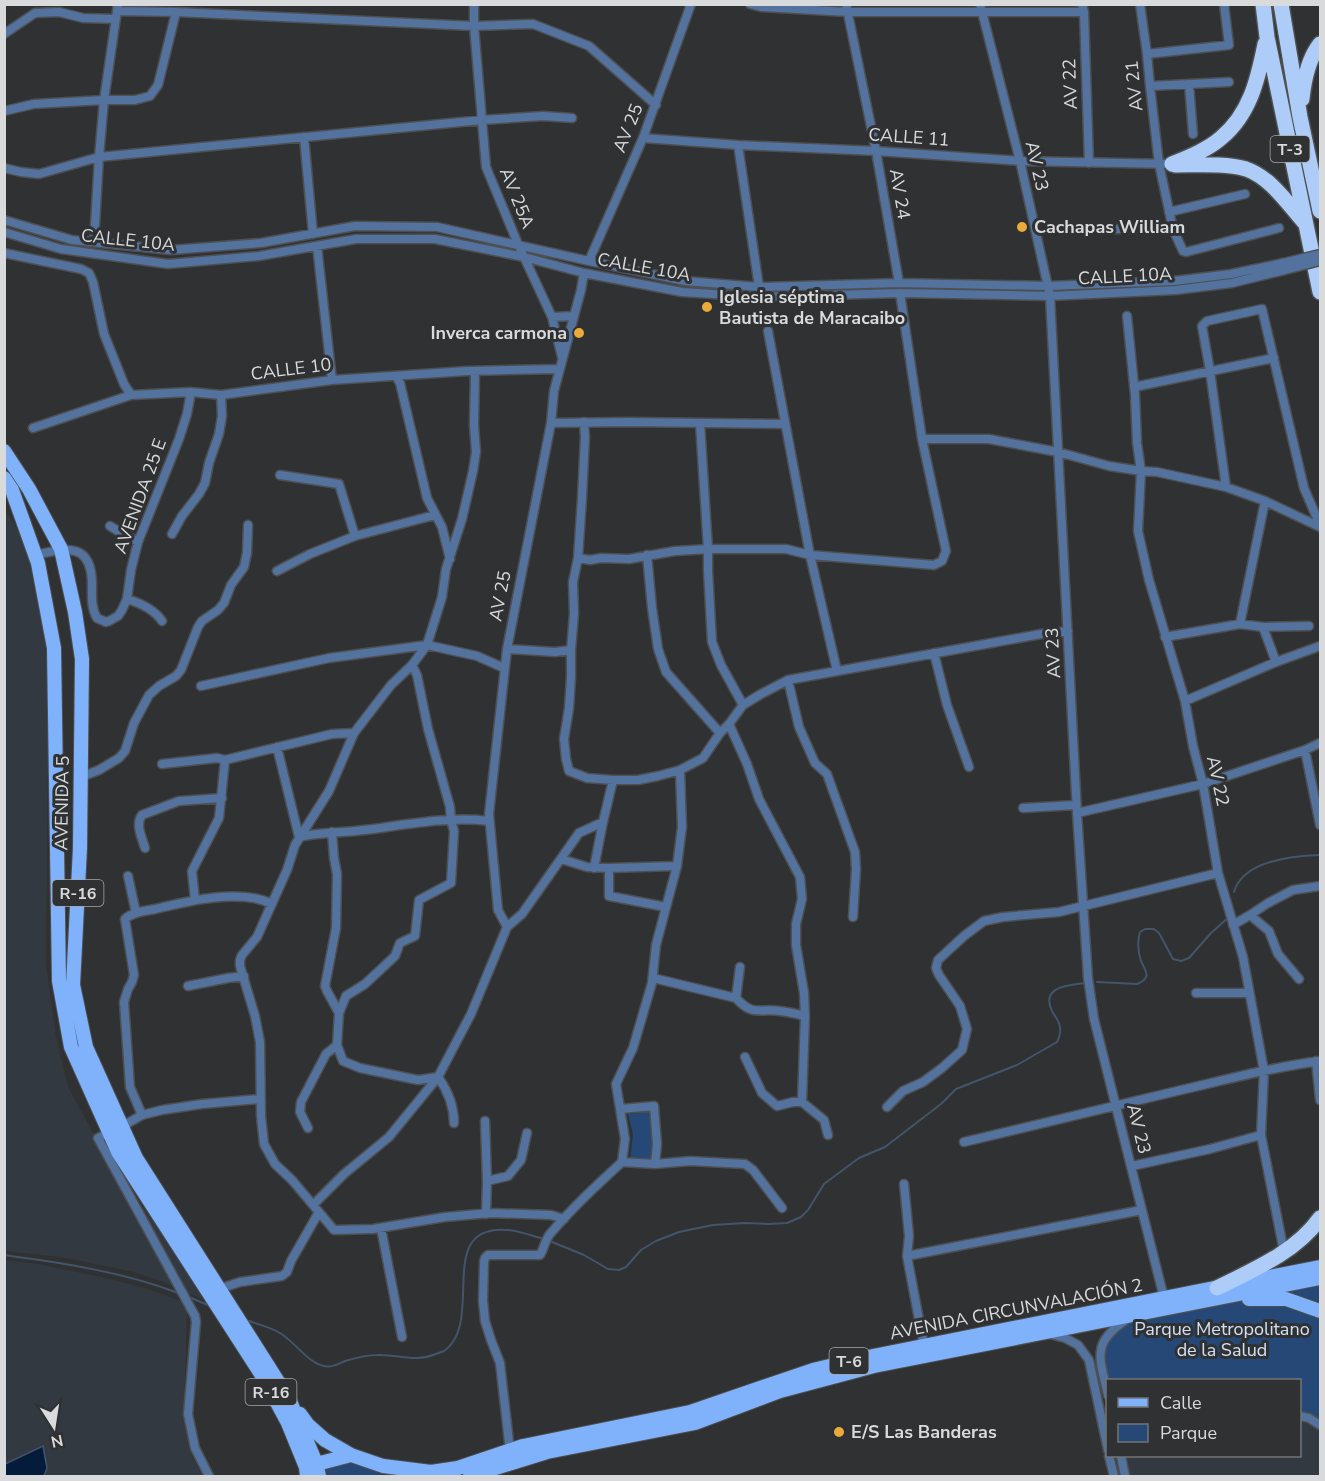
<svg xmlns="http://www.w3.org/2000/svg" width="1325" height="1481" font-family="'Nunito Sans',sans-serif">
	<rect width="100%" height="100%" fill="#2f3133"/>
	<!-- built -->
	<path fill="#333941" d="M4,508L22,536L32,561L49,650L46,964L56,1037L68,1087L111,1165L164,1234L204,1300L163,1282L134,1272L61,1257L5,1251Z
		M4,1260L38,1264L106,1278L148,1289L181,1301L187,1311L184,1412L190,1451L202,1476H44L47,1468L5,1464Z
		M1300,1420L1320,1429V1476H1128L1125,1456H1300Z"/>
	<!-- green -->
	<path fill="#254877" d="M651,1112L654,1143L653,1160L630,1159L633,1134L628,1114Z
		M1320,1278V1425L1300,1416V1380H1108L1102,1343L1119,1325Z
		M350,1461L372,1469L385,1476H324L321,1466Z"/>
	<!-- water -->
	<path fill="#041b3b" stroke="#44546b" stroke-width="1.5" d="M43,1446L47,1468L44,1476H5V1464Z"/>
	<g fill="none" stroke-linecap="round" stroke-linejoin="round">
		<!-- stream -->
		<path stroke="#44546b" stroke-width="2" d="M1234,892C1243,860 1293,856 1320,855
			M1097,982L1137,984C1152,978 1146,972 1141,961C1138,952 1137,942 1140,932L1145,929H1154L1159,933L1173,959L1181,961L1189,958L1211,933L1229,917
			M552,1242L584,1255L608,1269L619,1270L626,1267L641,1250L656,1241L679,1232L713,1225L745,1223L769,1224L787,1223L801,1217L808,1210L824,1184L859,1158L885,1147L941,1104L956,1089L1017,1065L1057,1042C1059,1038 1061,1033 1060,1028C1060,1021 1055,1017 1052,1011C1040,986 1070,985 1085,983
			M4,1255C63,1263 123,1272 178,1293
			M189,1297L210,1306
			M246,1320C257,1324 270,1327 280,1333C295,1342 308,1363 324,1366C332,1368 338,1364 345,1361C355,1358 367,1355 377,1355C399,1354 413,1363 436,1354C438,1353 442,1352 444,1351C486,1322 433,1223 508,1230C520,1231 532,1236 544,1239"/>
		<defs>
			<path id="street" d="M118,4L104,100H135L150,96L158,85L176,12
				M474,4V26L486,167L518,244L552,317L562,357
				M750,4L761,7L848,12H1084
				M846,4L876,151L899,283
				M980,4L1020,161L1050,296L1077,813L1088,978L1094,1019L1164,1298
				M1082,4L1084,12L1089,163
				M1140,4L1147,54L1150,86L1159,164L1173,229L1183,251L1186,252L1279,228
				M118,11L176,12L474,26L533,24L589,46L656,105
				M4,34L35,13L59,12L83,18L116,19
				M1147,54L1229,45L1224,4
				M1189,84L1193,134
				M1150,86L1229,82
				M4,111L34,104L104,100L99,157L482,120L543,116L572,118
				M304,137L313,234
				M643,138L738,145L876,151L1020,161L1172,164
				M738,145L759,287
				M4,168L21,172L39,174L99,157L94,242
				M1169,212L1245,194
				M4,220L72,240L171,250L261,243L355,226L437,227L589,261L685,281L759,287L899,283L1048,286L1174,281L1231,274L1283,263
				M1106,229H1173
				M4,232L61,249L168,264L259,256L356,239H435L524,257L584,273L682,292L759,297L900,293L1050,296L1176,290L1232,283L1285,270
				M317,246L332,380
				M4,253L81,269L89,273L93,282L104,334L124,384L131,395
				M589,261L643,138L691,4
				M1127,316L1135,395L1137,443L1141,471L1138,531L1149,580L1185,701L1193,746L1203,784L1218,873L1243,957L1264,1071L1261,1135L1284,1252
				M552,317L574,316
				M768,331L810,555L837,671
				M475,371L474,425L476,452L473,471L462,519L446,569L442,597L427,645L412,665L391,685L354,733L329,791L295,845L287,870L257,937L242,955L240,960V966L255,1016L260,1042L261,1116L264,1144L275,1164L292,1180L334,1230L373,1229L445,1217L490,1213L551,1215L564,1219
				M396,376L400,383L427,498L442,527L450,559
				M1134,387L1274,358
				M584,422L585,437L582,498L578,558L573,582L574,614L571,650V677L569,708L564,739L566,759L569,771L587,778L613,780H638L658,776L680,770
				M551,423L629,422L785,424
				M700,423L708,549V571L712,642L721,665L743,705
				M33,428L131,395L191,392L221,395L332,380L467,371L559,369
				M922,439H989L1058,452L1109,466L1141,471L1157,472L1226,487L1265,501L1320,527
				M280,475L339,484L355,536
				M1226,487L1210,371L1202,326L1207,321L1262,309L1304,488L1320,525
				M110,526L128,537L138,542
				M172,534L182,516L199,494L205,483L209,463L219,434L222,416L221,395
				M35,555C67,548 92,542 92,585C92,597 91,608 97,618L106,622L109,621L118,616L122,610L127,599L131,570L138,542L179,439L187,414L191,392
				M647,555L652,608L658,649L666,672L720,733
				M578,558L590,560L601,558L629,559L675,551L708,549H786L810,555L934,565L942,561L946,551L922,439L900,293
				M277,571L310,554L355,536L435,515
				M127,599C140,603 154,609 162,621
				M1240,624L1265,501
				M1263,627L1276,662
				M1165,637L1240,624L1263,627L1309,626
				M507,649L555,652L571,650
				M934,653L947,705L969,767
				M412,665L417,675L428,729L450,807L451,820L454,831L451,883L419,900L415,936L400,943L395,956L365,984L346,996L339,1013L337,1045L343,1061L360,1068L418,1080L438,1077C448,1091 454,1106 454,1123
				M788,680L799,727L815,763L827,774L855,852L856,869L853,917
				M201,686L329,658L427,645L477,656L504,668
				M1185,701L1276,662L1320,646
				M729,724L747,764L759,799L800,877L802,899L796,924V945L804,993L805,1016L802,1102
				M277,747L299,837C320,832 342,833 364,830C405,825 448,816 489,821
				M1305,750L1320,825
				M162,764L217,758L225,760L332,734L354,733
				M81,777L99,770L119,758L125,751L134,723L149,695L159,686L176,676L181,670L198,627L202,621L218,610L224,603L231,585L244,567L247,553L248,525
				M1023,808L1076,805
				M1077,813L1203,784L1305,750L1320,743
				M332,832L334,858L337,874L336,928L325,986L327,991L339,1013
				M145,848C142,838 135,824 142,815L179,801L222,798
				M561,859L587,867L609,868L677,866
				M594,868L603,822L613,780
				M609,868V896L666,907
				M128,876L136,913
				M195,900L192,871L219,818L225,760
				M1250,915L1268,903L1293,890L1320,886
				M1233,925L1250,915L1269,931L1278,954L1299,979
				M507,927L498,910L489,814L507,649L551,423L554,391L581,290L584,273
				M653,978L736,998L740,967
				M188,986L228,978L244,976
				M1196,993H1249
				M736,998C753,1017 759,1008 780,1011C789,1012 797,1014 805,1016
				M745,1057L762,1093L777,1106L793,1102H802L824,1120L828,1135
				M1316,1061L1320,1100
				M887,1107L903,1091L923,1082L942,1068L962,1050L967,1029L960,1006L939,975L936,968L938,960L964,936L984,921L1003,917L1059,912L1218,873
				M621,1109L654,1106L657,1144L655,1164
				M142,1115L130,1087L124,1002L128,989L132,982L134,975L125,919C132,912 145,911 155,909C188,901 241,888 272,904
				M485,1121L487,1181
				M308,1128L300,1112L301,1102L326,1054L337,1045
				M964,1142C1035,1125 1106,1108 1177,1091C1225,1080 1272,1067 1320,1061
				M622,1162L625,1139L616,1084L633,1048L652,983L656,945L677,866L682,827L680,770L703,758L720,733L729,724L743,705L761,694L788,680L1041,634L1068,631
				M1132,1166L1210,1149L1261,1135
				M904,1184L909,1236L907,1256
				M313,1205L344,1174L389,1137L438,1077L471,1014L507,927L522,914L579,833L603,822
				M486,1214L487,1181L508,1176L521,1160L527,1133
				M381,1228L402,1337
				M219,1289L240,1282L282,1276L287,1272L291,1261L319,1212
				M1050,1334L1065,1338L1078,1345L1089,1360L1108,1450
				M924,1346L907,1256L1142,1210
				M1108,1395C1099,1356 1091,1342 1129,1318
				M1300,1416L1309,1418L1320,1425
				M510,1451L500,1363L491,1340L485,1321L483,1301L484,1262L485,1258L488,1255H540C544,1249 545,1240 550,1234C572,1208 597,1185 622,1162L655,1164L690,1161L745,1164L753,1170L782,1208
				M1109,1456L1114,1476
				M1121,1456L1125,1476
				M209,1476L195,1448L188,1414L196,1322L195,1316L98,1138L121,1127L142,1115L162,1110L202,1104L260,1099"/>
			<path id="primary" d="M4,451L29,489L61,549L75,612L82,659L80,848L73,985L86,1047L136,1158L289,1399L316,1463L319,1476
				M4,478L12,490L38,563L54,648L59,981L71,1047L118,1152L265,1380L288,1423L306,1467L307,1476
				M1249,1299H1286L1320,1311
				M300,1414L308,1425L325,1440L351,1455L383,1466L431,1472L458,1468L523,1446L690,1412L813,1370L863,1358L1320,1267
				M309,1466L351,1455
				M470,1476L547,1452L695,1423L780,1391L874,1366L1320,1278"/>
			<path id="highway" d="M1263,4L1267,37L1320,292
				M1281,4L1300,117L1320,211
				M1302,99C1304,80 1308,59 1320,44
				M1172,164C1189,157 1207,150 1221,138C1250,114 1258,79 1265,44
				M1175,165C1196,165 1226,163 1246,169C1270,177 1288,204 1304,222
				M1217,1288C1253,1270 1296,1252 1320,1218"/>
		</defs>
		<!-- street casing -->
		<use href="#street" stroke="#4e4f51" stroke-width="11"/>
		<!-- primary casing -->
		<use href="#primary" stroke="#4e4f51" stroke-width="16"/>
		<!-- highway casing -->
		<use href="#highway" stroke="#4e4f51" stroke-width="18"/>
		<!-- street -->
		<use href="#street" stroke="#53729e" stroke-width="8"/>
		<!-- primary -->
		<use href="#primary" stroke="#7fb2fb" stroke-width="14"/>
		<!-- highway -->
		<use href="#highway" stroke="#adccf7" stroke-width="15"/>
		<defs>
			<path id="street-bridge" d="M1283,263L1320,254
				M1285,270L1320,261"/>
		</defs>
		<!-- street-bridge casing -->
		<use href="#street-bridge" stroke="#4e4f51" stroke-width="11" stroke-linecap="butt"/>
		<!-- street-bridge -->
		<use href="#street-bridge" stroke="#53729e" stroke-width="8"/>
	</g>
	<!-- markers -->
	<g fill="#ebaa39" stroke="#2f3133" stroke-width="2">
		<circle cx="1022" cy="227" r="6"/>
		<circle cx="707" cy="307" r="6"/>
		<circle cx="579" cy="333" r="6"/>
		<circle cx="839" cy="1432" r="6"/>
	</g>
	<g text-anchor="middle" stroke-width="6" stroke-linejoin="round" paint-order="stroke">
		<!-- shield labels -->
		<g fill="#2f3133" stroke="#a6a7a9" stroke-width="1.5">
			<rect x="1270.5" y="136" width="39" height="26" rx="4.5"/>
			<rect x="52.5" y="880" width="51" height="26" rx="4.5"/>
			<rect x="829.5" y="1348" width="39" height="26" rx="4.5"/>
			<rect x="245.5" y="1379" width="51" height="26" rx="4.5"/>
		</g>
		<g font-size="16" font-weight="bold" fill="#d9dadc">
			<text x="1290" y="155">T-3</text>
			<text x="78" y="899">R-16</text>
			<text x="849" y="1367">T-6</text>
			<text x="271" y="1398">R-16</text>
		</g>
		<!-- street labels -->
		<g font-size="18" fill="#d9dadc" stroke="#2f3133">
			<text transform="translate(1070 84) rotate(-92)" y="6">AV 22</text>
			<text transform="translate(1134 86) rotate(-96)" y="6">AV 21</text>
			<text transform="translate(628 128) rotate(-68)" y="6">AV 25</text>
			<text transform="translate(909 137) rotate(4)" y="6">CALLE 11</text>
			<text transform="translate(1037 166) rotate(77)" y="6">AV 23</text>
			<text transform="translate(900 194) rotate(80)" y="6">AV 24</text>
			<text transform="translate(517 198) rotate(68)" y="6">AV 25A</text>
			<text transform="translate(128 240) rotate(6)" y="6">CALLE 10A</text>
			<text transform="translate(644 267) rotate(10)" y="6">CALLE 10A</text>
			<text transform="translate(1125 276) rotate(-3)" y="6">CALLE 10A</text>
			<text transform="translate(291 369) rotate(-7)" y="6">CALLE 10</text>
			<text transform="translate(140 496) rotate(-70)" y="6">AVENIDA 25 E</text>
			<text transform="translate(500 596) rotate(-79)" y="6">AV 25</text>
			<text transform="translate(1053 653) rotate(-93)" y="6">AV 23</text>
			<text transform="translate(1218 781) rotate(78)" y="6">AV 22</text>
			<text transform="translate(62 803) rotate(-89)" y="6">AVENIDA 5</text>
			<text transform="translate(1139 1129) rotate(76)" y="6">AV 23</text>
			<text transform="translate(1016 1309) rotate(-11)" y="6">AVENIDA CIRCUNVALACIÓN 2</text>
		</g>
		<!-- poi labels -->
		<g font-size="18" font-weight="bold" fill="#d9dadc" stroke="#2f3133" text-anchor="start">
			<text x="1034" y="233">Cachapas William</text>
			<text x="719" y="303">Iglesia séptima<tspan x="719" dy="21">Bautista de Maracaibo</tspan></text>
			<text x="567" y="339" text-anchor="end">Inverca carmona</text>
			<text x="851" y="1438">E/S Las Banderas</text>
		</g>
		<!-- park labels -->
		<g font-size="18" fill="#d3e0f3" stroke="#2f3133">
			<text x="1222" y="1335">Parque Metropolitano<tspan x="1222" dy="21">de la Salud</tspan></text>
		</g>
	</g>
	<!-- border -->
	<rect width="1325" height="1481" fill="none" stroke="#d9dadc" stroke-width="12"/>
	<!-- legend -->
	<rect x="1106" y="1379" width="195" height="78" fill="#2f3133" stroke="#737577" stroke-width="1.5"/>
	<rect x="1118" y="1398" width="30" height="9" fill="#7fb2fb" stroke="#737577" stroke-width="1.5"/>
	<text x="1160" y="1409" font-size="18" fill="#d9dadc">Calle</text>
	<rect x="1118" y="1424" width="30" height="18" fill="#254877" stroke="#737577" stroke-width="1.5"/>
	<text x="1160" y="1439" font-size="18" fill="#d9dadc">Parque</text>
	<!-- north arrow -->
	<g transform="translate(54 1427) rotate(168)" stroke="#2f3133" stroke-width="4.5" paint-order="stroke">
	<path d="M0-4.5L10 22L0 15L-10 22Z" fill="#d9dadc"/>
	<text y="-9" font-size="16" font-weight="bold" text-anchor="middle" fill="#d9dadc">N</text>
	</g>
</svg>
